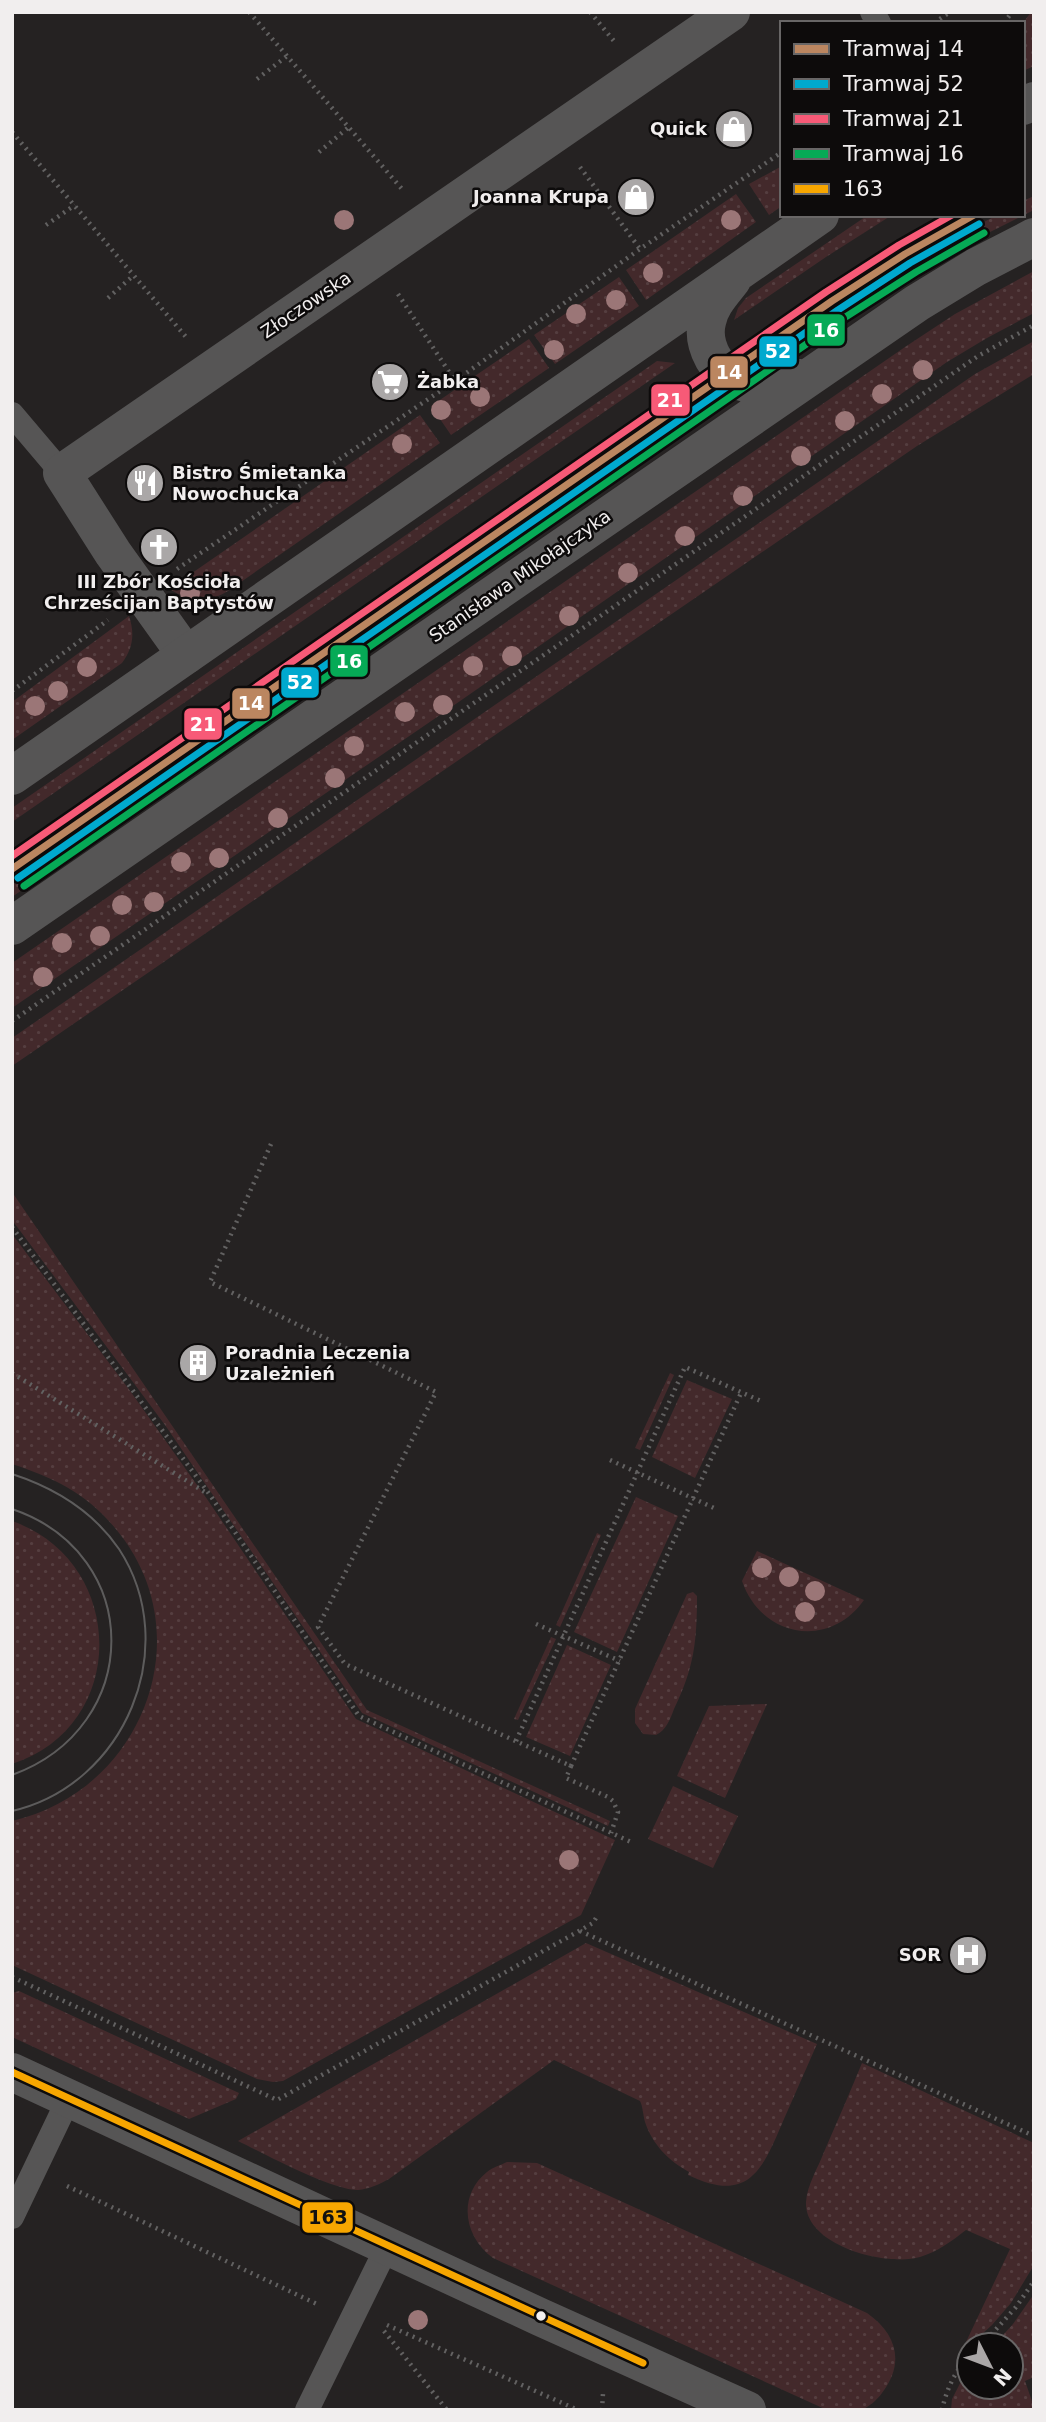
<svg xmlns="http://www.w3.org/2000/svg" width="1046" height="2422" font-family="'DejaVu Sans',sans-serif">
	<defs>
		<pattern id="grass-dots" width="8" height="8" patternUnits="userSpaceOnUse" patternTransform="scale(1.75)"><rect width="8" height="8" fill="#43292b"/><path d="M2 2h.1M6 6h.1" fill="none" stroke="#553e40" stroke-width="1.8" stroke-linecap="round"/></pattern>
	</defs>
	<rect width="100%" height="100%" fill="#252222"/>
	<!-- grass -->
	<path fill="url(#grass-dots)" d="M1031,12H1034V66L1023,71V23Z
		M782,166V206L769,215L749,184Z
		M736,194L756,222L646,300L626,270Z
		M1034,196V210C996,229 959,247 923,269C877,298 834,331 789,361L775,364L763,362L879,283L971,229L997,215H1023V201Z
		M868,215H892L826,257L734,320L738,308L746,298Z
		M1034,271V313L987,338L947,362L440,715L12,1008V963L905,347L955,314Z
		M619,277L639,306L555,364L534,335Z
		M529,339L549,368L451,435L431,406Z
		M1034,341V374L917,446L12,1066V1038L975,374Z
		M657,361L675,363L12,822V808Z
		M703,404L700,417L688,432L12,897V883Z
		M420,415L440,443L228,591C207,604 190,601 169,589Z
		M129,616C135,634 133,648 122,663L12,740V702Z
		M12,1192L367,1710L610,1821L608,1826L362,1713L165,1425L12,1220Z
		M12,1234L128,1388L207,1499L356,1719L615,1840L581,1915L283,2081L273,2082L257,2079L12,1965V1821C143,1791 204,1633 115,1528C86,1493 54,1478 12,1464Z
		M670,1373L674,1375L640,1450L635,1448Z
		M687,1380L732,1399L695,1478L652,1457Z
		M636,1497L678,1516L617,1652L574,1632Z
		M12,1521C127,1561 130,1726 12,1764Z
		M597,1533L601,1535L560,1627L556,1625Z
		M757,1551L864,1600C829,1650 761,1637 742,1581Z
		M693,1592L697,1596C697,1642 694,1668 674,1709C670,1720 666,1730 656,1735L643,1734L635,1723V1709L687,1594Z
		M551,1637L556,1639L518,1720L514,1719Z
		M567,1645L611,1665L570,1756L526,1737Z
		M767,1704L725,1798L677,1776L709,1706Z
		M673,1786L738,1816L713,1868L648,1839Z
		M586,1943L817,2044C806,2069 795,2094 784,2119C763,2168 750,2205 688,2175L689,2172C669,2161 652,2144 645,2122C643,2115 643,2107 640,2101L554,2060L389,2179C380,2184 369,2189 358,2190C331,2190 265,2154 238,2141Z
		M19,1991L239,2093L236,2099L189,2119L12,2037V1993Z
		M862,2063L1034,2143V2265L1011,2303L992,2325L970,2345L966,2342L1010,2249L966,2230C952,2241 937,2252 920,2257C887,2267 804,2246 806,2202C807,2185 818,2168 824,2152C837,2122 850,2092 862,2063Z
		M507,2162L537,2163L867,2313C897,2334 905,2363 882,2393C877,2400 868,2408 860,2410C850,2412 837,2410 827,2410L493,2258C464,2237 457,2196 487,2172C493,2167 501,2165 507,2162Z
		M1034,2294V2377L1025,2381L1034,2407L1027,2410H951L952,2399L969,2366V2387H1011V2345H994L1013,2324Z"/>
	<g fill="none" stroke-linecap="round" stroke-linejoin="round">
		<!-- path -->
		<path stroke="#626161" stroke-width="4.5" stroke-dasharray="2 5" stroke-linecap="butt" d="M249,12L402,189
			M590,12L614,41
			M934,23L950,12
			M1004,23L1012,12
			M257,79L287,56
			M12,132L186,337
			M319,152L349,127
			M580,167L640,249
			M46,225L75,205
			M398,294L455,381
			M108,298L134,275
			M177,569L455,381L640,249L782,152
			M12,691L108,620
			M12,1021L978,356L1034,325
			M271,1144L210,1282L436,1392L318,1627L345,1664L571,1766L566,1778L608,1797L613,1801L618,1812L611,1833
			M12,1227L210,1495L359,1716L631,1842
			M12,1373L208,1494
			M610,1460L714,1508
			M536,1624L620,1661
			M516,1741L685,1367L763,1402
			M571,1766L741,1393
			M580,1931L1034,2136
			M12,1977L277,2100L579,1931L593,1923L596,1918
			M67,2186L319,2305
			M387,2325L578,2410
			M384,2331L447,2410
			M982,2345L1016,2307L1034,2281
			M602,2410L603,2393
			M942,2410C946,2391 955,2370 969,2357"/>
		<!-- lane -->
		<path stroke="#565555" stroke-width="24" d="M872,12L879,23
			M12,414L62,473
			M12,2217L69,2098
			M307,2410L388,2245"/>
		<!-- street -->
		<path stroke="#565555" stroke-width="38" d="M186,655L113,553L62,473L731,12
			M12,2072L540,2317L747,2410"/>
		<!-- secondary -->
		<path stroke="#565555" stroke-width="38" d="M1023,106L1034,101
			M732,280C722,293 710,305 707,322C704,334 707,347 713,358C732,390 770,390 800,378
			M12,776L820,215
			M12,926L917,303L976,267L1034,237"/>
		<!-- tram -->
		<path stroke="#5d5c5c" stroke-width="2" d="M12,1474C55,1488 93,1511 119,1549C183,1647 125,1785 12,1811
			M12,1509C145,1554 144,1727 12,1775"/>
		<defs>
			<path id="bus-1" d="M12,2072L643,2363"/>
		</defs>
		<!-- bus-1 casing -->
		<use href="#bus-1" stroke="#0d0b0b" stroke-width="12"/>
		<!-- bus-1 -->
		<use href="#bus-1" stroke="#f7a600" stroke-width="7"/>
		<defs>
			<path id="tram-1" d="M12,869L832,301L905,254L974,215"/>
			<path id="tram-2" d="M18,878L838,310L910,263L979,224"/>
			<path id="tram-3" d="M12,856L826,292L899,245L952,215"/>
			<path id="tram-4" d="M24,886L844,318L916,272L984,233"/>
		</defs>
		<!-- tram-1 casing -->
		<use href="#tram-1" stroke="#0d0b0b" stroke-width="12"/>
		<!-- tram-2 casing -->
		<use href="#tram-2" stroke="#0d0b0b" stroke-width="12"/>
		<!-- tram-3 casing -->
		<use href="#tram-3" stroke="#0d0b0b" stroke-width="12"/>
		<!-- tram-4 casing -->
		<use href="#tram-4" stroke="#0d0b0b" stroke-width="12"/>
		<!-- tram-1 -->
		<use href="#tram-1" stroke="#bb8660" stroke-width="7"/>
		<!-- tram-2 -->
		<use href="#tram-2" stroke="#00a9ce" stroke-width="7"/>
		<!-- tram-3 -->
		<use href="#tram-3" stroke="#f75a77" stroke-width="7"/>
		<!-- tram-4 -->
		<use href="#tram-4" stroke="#06aa56" stroke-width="7"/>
	</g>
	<!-- trees -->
	<g fill="#9b7677">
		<circle cx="344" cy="220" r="10"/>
		<circle cx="731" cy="220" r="10"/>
		<circle cx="653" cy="273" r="10"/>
		<circle cx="616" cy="300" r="10"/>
		<circle cx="576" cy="314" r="10"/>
		<circle cx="554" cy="350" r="10"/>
		<circle cx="923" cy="370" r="10"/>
		<circle cx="882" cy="394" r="10"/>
		<circle cx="480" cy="397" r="10"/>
		<circle cx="441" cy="410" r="10"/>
		<circle cx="845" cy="421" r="10"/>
		<circle cx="402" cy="444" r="10"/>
		<circle cx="801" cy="456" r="10"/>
		<circle cx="743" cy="496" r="10"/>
		<circle cx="685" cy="536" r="10"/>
		<circle cx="628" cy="573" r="10"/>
		<circle cx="190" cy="593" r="10"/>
		<circle cx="569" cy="616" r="10"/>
		<circle cx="512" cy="656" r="10"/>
		<circle cx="473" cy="666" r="10"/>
		<circle cx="87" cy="667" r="10"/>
		<circle cx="58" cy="691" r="10"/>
		<circle cx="443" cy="705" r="10"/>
		<circle cx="35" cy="706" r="10"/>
		<circle cx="405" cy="712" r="10"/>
		<circle cx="354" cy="746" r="10"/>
		<circle cx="335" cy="778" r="10"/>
		<circle cx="278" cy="818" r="10"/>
		<circle cx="219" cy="858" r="10"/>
		<circle cx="181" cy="862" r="10"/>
		<circle cx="154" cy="902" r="10"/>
		<circle cx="122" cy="905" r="10"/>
		<circle cx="100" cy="936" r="10"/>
		<circle cx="62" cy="943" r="10"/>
		<circle cx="43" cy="977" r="10"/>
		<circle cx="762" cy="1568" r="10"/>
		<circle cx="789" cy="1577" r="10"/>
		<circle cx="815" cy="1591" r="10"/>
		<circle cx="805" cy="1612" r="10"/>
		<circle cx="569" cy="1860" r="10"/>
		<circle cx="418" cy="2320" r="10"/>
	</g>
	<!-- icons -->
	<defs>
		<symbol id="shop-disc" viewBox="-11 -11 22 22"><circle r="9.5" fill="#aaa7a7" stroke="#0d0b0b"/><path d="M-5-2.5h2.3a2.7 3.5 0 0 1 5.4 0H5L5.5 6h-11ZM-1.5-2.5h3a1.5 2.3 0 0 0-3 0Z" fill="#fff"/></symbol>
		<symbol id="supermarket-disc" viewBox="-11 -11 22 22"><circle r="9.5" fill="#aaa7a7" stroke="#0d0b0b"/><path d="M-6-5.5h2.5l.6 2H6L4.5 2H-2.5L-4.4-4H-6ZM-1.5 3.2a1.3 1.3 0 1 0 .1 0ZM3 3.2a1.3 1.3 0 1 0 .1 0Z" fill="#fff"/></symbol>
		<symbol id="restaurant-disc" viewBox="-11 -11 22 22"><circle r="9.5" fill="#aaa7a7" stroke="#0d0b0b"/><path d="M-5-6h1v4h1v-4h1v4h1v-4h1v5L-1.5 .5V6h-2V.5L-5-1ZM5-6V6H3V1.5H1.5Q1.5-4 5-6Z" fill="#fff"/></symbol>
		<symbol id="church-disc" viewBox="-11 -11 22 22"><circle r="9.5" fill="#aaa7a7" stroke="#0d0b0b"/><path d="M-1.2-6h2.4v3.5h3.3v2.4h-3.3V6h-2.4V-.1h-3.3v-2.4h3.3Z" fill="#fff"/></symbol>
		<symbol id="building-disc" viewBox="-11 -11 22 22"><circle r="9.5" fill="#aaa7a7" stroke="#0d0b0b"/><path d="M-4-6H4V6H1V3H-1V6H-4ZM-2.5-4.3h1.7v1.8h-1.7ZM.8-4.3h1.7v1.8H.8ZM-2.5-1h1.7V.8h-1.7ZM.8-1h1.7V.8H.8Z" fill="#fff"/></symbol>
		<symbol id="hospital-disc" viewBox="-11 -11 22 22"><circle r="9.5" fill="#aaa7a7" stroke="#0d0b0b"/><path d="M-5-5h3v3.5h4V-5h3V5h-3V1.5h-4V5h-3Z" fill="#fff"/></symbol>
	</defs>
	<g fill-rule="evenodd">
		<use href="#shop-disc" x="712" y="107" width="44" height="44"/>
		<use href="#shop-disc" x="614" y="175" width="44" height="44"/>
		<use href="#supermarket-disc" x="368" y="360" width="44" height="44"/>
		<use href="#restaurant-disc" x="123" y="461" width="44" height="44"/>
		<use href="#church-disc" x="137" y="525" width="44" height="44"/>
		<use href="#building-disc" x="176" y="1341" width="44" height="44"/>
		<use href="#hospital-disc" x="946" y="1933" width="44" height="44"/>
	</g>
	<!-- markers -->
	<circle fill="#f1eeee" stroke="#0d0b0b" stroke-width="2.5" cx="541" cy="2316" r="6"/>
	<g text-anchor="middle" stroke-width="5" stroke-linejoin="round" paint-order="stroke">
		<!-- poi labels -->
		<g font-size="18" font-weight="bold" fill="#f1eeee" stroke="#0d0b0b" text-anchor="end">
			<text x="707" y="135">Quick</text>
			<text x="609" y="203">Joanna Krupa</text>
			<text x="417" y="388" text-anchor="start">Żabka</text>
			<text x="172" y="479" text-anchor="start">Bistro Śmietanka<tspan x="172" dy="21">Nowochucka</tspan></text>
			<text x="159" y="588" text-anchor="middle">III Zbór Kościoła<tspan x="159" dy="21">Chrześcijan Baptystów</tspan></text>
			<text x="225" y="1359" text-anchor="start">Poradnia Leczenia<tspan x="225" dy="21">Uzależnień</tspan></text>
			<text x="941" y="1961">SOR</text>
		</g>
		<!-- street labels -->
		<g font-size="18" fill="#f1eeee" stroke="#0d0b0b">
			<text transform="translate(306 305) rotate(-34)" y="6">Złoczowska</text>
			<text transform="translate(520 576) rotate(-35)" y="6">Stanisława Mikołajczyka</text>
		</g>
	</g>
	<g stroke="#0d0b0b" stroke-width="2.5">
		<rect x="806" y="313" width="40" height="34" rx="7" fill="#06aa56"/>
		<rect x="758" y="335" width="40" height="33" rx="7" fill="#00a9ce"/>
		<rect x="709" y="355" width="40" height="34" rx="7" fill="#bb8660"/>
		<rect x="650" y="383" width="41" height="34" rx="7" fill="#f75a77"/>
		<rect x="329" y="644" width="40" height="34" rx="7" fill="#06aa56"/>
		<rect x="280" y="666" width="40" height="33" rx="7" fill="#00a9ce"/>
		<rect x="231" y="687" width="40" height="33" rx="7" fill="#bb8660"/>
		<rect x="183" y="707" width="40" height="34" rx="7" fill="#f75a77"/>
		<rect x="301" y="2201" width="53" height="33" rx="7" fill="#f7a600"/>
	</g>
	<g font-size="19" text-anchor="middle" font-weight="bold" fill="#fff">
		<text x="826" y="337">16</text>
		<text x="778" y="358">52</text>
		<text x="729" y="379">14</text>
		<text x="670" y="407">21</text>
		<text x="349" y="668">16</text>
		<text x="300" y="689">52</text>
		<text x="251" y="710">14</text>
		<text x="203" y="731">21</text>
	</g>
	<g font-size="19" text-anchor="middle" font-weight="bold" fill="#111">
		<text x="328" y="2224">163</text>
	</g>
	<!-- border -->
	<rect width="1046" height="2422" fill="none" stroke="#f1eeee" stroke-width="28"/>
	<!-- legend -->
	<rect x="780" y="21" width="245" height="196" fill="#0d0b0b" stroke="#686666" stroke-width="2"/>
	<rect x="794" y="44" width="35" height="10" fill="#bb8660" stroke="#686666" stroke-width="2"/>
	<text x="843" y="56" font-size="21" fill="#f1eeee">Tramwaj 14</text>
	<rect x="794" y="79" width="35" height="10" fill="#00a9ce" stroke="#686666" stroke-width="2"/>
	<text x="843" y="91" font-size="21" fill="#f1eeee">Tramwaj 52</text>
	<rect x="794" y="114" width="35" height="10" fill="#f75a77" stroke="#686666" stroke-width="2"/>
	<text x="843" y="126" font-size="21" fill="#f1eeee">Tramwaj 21</text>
	<rect x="794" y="149" width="35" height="10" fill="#06aa56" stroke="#686666" stroke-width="2"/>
	<text x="843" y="161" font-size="21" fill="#f1eeee">Tramwaj 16</text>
	<rect x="794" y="184" width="35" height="10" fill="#f7a600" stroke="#686666" stroke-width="2"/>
	<text x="843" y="196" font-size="21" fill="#f1eeee">163</text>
	<!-- north arrow -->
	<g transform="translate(990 2366) rotate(132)"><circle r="33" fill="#0d0b0b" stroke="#686666" stroke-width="2"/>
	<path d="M0-5L12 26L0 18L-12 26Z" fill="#aaa7a7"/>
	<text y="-10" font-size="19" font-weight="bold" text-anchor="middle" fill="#f1eeee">N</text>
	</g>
</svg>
